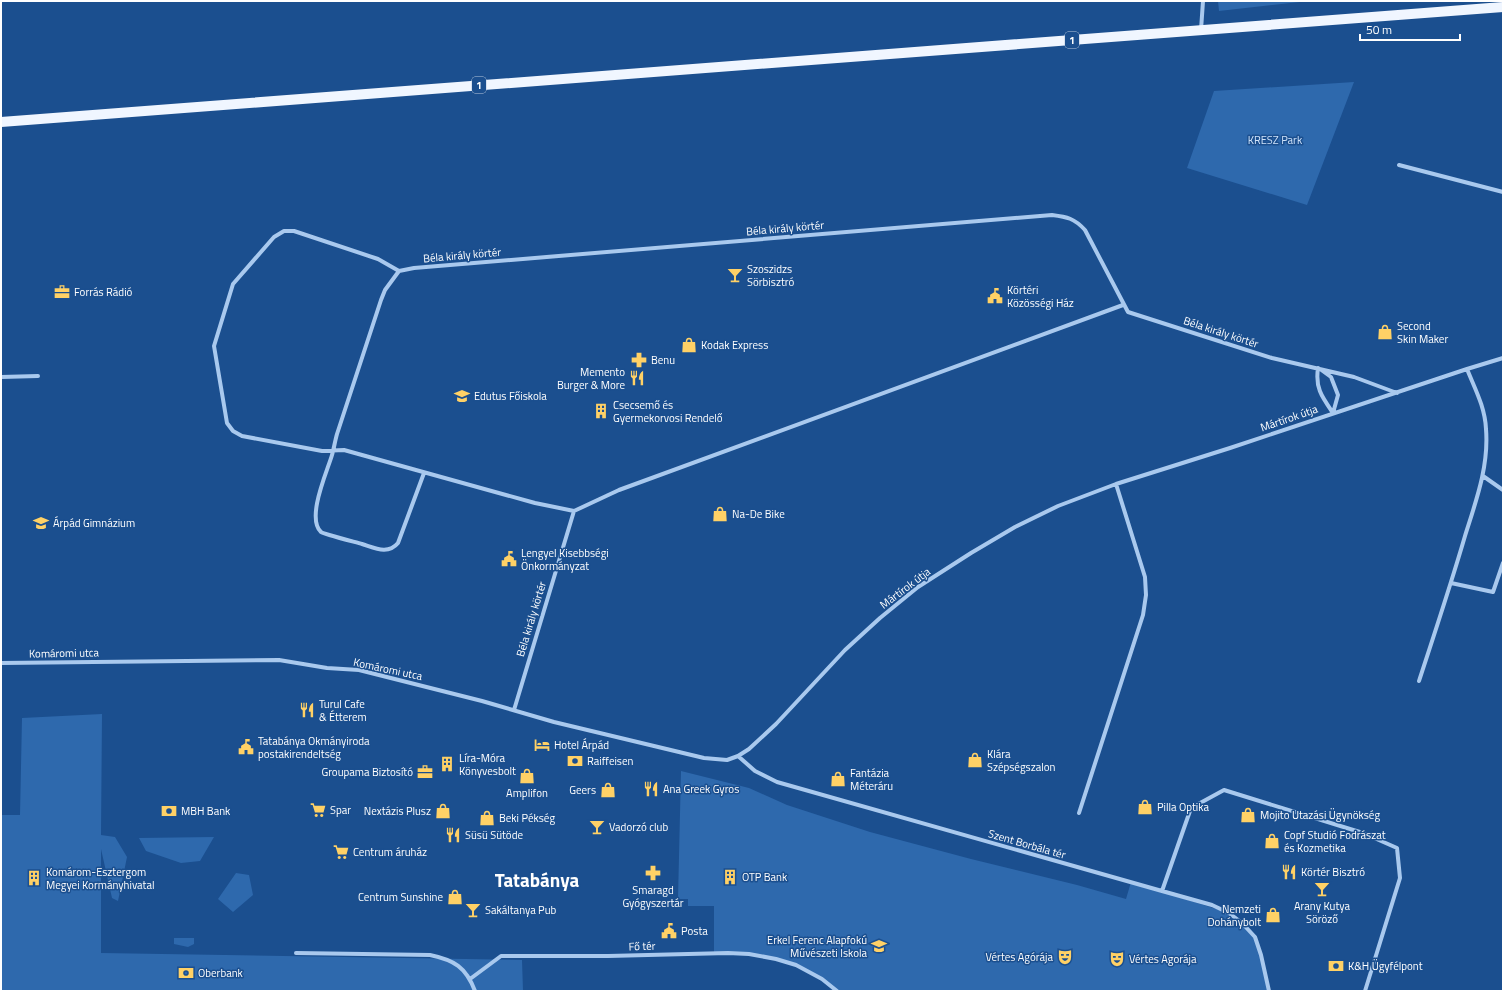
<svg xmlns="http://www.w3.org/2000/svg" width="1504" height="992" font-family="'Titillium Web',sans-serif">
	<rect width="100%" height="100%" fill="#1b4f8f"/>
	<!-- green -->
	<path fill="#2e69ad" d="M1218,1H1309L1219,11Z
		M1354,82L1307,205L1187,168L1214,91Z
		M102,714L101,835L115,837L127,857L118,901L112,898L101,849V953L522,960L523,991H1V815H20L22,718Z
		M681,771L749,788L787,805L870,832L971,859L1077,885L1126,899L1131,882L1229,913L1255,937L1269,991H837C825,981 811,970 796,965C769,956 742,954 714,953V906H688V899H678Z
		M214,837L200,861L181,863L146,851L139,838Z
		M236,873L249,875L253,895L233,912L218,899Z
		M174,938H194V944L188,947L174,944Z"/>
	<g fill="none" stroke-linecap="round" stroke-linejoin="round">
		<!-- street -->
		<path stroke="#a9c9ee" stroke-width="4" d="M1201,30L1203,1
			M1399,165L1503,192
			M399,271L385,290L381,300L337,434C335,441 334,448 332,455C327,472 306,518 321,532C323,534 355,542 362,544C375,548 388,555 398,543L424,473
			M1123,305L619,490L574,511L535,503L344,450L322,451L242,436L233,431L227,423L214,346L233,284L274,237L284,231H294L378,259L399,271L414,268L1052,215C1067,217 1074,218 1085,230L1128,312L1272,358L1354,377L1397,393
			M1318,368C1315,388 1322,397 1333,413
			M1320,369L1331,377L1338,395L1333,413
			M1,377L38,376
			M1483,476L1503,490
			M1451,583L1493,592L1503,563
			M1,663L279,660L327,668L359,670L482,701L554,722L704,758L727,760L738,756L749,749L776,724L845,650L880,618L918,587L971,553L1015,527L1058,506L1116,484L1230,448L1467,369L1503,358
			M1419,681C1435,632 1451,584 1465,536C1476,501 1489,466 1486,429C1485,407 1475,389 1467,369
			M514,710L574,511
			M738,756L755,771L777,782L1162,891L1212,905L1229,913L1242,923L1255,937L1261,955L1269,991
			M1079,813L1143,615L1146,595L1145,577L1116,484
			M1162,891L1191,808L1224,790L1363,833L1397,848L1400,878L1365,991
			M296,953L430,955C454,960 466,967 475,991
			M470,979L501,956H608L728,953L749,954L776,959L796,965L822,979L837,991"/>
		<!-- primary -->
		<path stroke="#f0f6ff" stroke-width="10" d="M1,122L1503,7"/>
	</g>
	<!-- icons -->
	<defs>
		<symbol id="bar-bare" viewBox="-9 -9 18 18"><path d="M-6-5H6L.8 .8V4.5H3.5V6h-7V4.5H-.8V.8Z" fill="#ffd166" stroke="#1b4f8f" stroke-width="2.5" paint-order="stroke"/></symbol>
		<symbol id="office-bare" viewBox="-9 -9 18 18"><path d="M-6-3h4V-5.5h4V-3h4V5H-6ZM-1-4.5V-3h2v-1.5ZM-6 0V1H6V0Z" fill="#ffd166" stroke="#1b4f8f" stroke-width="2.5" paint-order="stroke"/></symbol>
		<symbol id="civic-bare" viewBox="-9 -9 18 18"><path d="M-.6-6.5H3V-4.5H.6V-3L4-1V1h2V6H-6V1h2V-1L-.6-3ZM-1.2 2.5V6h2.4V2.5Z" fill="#ffd166" stroke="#1b4f8f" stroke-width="2.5" paint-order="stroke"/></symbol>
		<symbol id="shop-bare" viewBox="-9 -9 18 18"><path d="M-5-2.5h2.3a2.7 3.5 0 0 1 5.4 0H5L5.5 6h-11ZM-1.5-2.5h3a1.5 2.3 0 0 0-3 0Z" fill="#ffd166" stroke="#1b4f8f" stroke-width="2.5" paint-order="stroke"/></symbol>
		<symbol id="pharmacy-bare" viewBox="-9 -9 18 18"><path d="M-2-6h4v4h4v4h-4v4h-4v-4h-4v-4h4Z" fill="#ffd166" stroke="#1b4f8f" stroke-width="2.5" paint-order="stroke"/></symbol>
		<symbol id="restaurant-bare" viewBox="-9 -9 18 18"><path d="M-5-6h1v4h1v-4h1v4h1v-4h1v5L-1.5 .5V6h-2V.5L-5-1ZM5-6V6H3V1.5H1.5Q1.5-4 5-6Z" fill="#ffd166" stroke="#1b4f8f" stroke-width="2.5" paint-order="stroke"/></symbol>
		<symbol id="school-bare" viewBox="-9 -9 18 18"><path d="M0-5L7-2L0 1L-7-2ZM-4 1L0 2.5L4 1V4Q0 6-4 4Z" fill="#ffd166" stroke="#1b4f8f" stroke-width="2.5" paint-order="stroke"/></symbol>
		<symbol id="building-bare" viewBox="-9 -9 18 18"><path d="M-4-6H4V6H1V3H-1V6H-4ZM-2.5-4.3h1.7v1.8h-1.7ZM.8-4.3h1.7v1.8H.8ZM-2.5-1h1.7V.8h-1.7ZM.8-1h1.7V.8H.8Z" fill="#ffd166" stroke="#1b4f8f" stroke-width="2.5" paint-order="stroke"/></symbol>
		<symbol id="hotel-bare" viewBox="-9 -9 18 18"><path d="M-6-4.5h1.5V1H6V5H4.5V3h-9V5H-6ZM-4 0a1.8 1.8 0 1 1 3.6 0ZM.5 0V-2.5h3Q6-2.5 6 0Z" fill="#ffd166" stroke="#1b4f8f" stroke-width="2.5" paint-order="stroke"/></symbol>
		<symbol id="bank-bare" viewBox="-9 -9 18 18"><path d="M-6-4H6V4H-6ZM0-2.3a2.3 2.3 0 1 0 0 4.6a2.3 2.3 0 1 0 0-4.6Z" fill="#ffd166" stroke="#1b4f8f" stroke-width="2.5" paint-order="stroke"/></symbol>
		<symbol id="supermarket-bare" viewBox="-9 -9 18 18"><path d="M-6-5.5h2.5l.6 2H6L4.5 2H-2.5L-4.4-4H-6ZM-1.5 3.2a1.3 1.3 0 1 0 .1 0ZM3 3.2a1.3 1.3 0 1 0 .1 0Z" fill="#ffd166" stroke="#1b4f8f" stroke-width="2.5" paint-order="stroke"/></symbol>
		<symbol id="theatre-bare" viewBox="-9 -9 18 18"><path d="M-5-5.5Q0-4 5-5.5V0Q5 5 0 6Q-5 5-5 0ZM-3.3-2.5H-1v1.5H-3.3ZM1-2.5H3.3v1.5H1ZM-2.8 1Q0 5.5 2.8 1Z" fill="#ffd166" stroke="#1b4f8f" stroke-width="2.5" paint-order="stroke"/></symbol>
	</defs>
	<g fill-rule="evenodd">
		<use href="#bar-bare" x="724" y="264" width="22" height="22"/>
		<use href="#office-bare" x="51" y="281" width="22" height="22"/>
		<use href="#civic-bare" x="984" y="285" width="22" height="22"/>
		<use href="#shop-bare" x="1374" y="321" width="22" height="22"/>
		<use href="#shop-bare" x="678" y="334" width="22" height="22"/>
		<use href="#pharmacy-bare" x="628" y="349" width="22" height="22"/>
		<use href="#restaurant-bare" x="626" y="367" width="22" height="22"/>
		<use href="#school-bare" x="451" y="385" width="22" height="22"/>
		<use href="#building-bare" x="590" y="400" width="22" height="22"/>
		<use href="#shop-bare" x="709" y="503" width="22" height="22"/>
		<use href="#school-bare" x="30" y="512" width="22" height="22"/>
		<use href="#civic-bare" x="498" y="548" width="22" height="22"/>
		<use href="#restaurant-bare" x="296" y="699" width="22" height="22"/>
		<use href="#hotel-bare" x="531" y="734" width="22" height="22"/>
		<use href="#civic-bare" x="235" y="736" width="22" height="22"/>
		<use href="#shop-bare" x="964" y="749" width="22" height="22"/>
		<use href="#bank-bare" x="564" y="750" width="22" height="22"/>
		<use href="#building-bare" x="436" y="753" width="22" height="22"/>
		<use href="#office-bare" x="414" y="761" width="22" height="22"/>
		<use href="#shop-bare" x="516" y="765" width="22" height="22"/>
		<use href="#shop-bare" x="827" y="768" width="22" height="22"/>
		<use href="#restaurant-bare" x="640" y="778" width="22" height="22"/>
		<use href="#shop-bare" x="597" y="779" width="22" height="22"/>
		<use href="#shop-bare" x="1134" y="796" width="22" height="22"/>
		<use href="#supermarket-bare" x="307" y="799" width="22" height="22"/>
		<use href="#bank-bare" x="158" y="800" width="22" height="22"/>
		<use href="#shop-bare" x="432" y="800" width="22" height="22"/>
		<use href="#shop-bare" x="1237" y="804" width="22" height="22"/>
		<use href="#shop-bare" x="476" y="807" width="22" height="22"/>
		<use href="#bar-bare" x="586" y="816" width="22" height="22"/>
		<use href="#restaurant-bare" x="442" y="824" width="22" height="22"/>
		<use href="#shop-bare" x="1261" y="830" width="22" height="22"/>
		<use href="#supermarket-bare" x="330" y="841" width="22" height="22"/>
		<use href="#restaurant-bare" x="1278" y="861" width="22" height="22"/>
		<use href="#pharmacy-bare" x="642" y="862" width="22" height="22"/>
		<use href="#building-bare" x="719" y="866" width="22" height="22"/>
		<use href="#building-bare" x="23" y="867" width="22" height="22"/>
		<use href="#bar-bare" x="1311" y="878" width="22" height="22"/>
		<use href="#shop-bare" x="444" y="886" width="22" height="22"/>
		<use href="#bar-bare" x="462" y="899" width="22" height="22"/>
		<use href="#shop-bare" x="1262" y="904" width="22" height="22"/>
		<use href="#civic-bare" x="658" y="920" width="22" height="22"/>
		<use href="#school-bare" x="868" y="935" width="22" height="22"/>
		<use href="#theatre-bare" x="1054" y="946" width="22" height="22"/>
		<use href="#theatre-bare" x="1106" y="948" width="22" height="22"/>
		<use href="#bank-bare" x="1325" y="955" width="22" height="22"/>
		<use href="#bank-bare" x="175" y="962" width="22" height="22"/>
	</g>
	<g text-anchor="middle" stroke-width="3" stroke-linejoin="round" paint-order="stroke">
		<!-- shield labels -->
		<g fill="#1b4f8f" stroke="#bbcadd" stroke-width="1">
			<rect x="1065" y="32" width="14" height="16" rx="3"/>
			<rect x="472" y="77" width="14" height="16" rx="3"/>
		</g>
		<g font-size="10" font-weight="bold" fill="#fff">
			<text x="1072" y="44">1</text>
			<text x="479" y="89">1</text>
		</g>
		<!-- park labels -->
		<g font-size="11" fill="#cfe3fa" stroke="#1b4f8f">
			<text x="1275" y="144">KRESZ Park</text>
		</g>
		<!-- street labels -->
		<g font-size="11" fill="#fff" stroke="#1b4f8f">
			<text transform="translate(785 228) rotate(-5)" y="4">Béla király körtér</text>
			<text transform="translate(462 255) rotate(-5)" y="4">Béla király körtér</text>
			<text transform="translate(1221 332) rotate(18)" y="4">Béla király körtér</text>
			<text transform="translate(1289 418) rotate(-19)" y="4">Mártírok útja</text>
			<text transform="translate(905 588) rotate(-37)" y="4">Mártírok útja</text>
			<text transform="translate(531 619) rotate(-73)" y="4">Béla király körtér</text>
			<text transform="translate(64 653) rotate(-1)" y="4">Komáromi utca</text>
			<text transform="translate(388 669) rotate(12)" y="4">Komáromi utca</text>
			<text transform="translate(1027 844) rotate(16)" y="4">Szent Borbála tér</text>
			<text transform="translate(642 946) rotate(-2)" y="4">Fő tér</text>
		</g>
		<!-- poi labels -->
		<g font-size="11" fill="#fff" stroke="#1b4f8f" text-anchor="start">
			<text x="747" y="273">Szoszidzs<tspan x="747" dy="13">Sörbisztró</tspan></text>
			<text x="1007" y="294">Körtéri<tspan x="1007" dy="13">Közösségi Ház</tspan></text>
			<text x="74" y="296">Forrás Rádió</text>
			<text x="1397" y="330">Second<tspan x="1397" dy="13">Skin Maker</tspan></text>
			<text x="701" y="349">Kodak Express</text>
			<text x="651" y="364">Benu</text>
			<text x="625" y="376" text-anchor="end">Memento<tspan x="625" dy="13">Burger &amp; More</tspan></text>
			<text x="474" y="400">Edutus Főiskola</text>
			<text x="613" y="409">Csecsemő és<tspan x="613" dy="13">Gyermekorvosi Rendelő</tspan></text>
			<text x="732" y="518">Na-De Bike</text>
			<text x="53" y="527">Árpád Gimnázium</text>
			<text x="521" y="557">Lengyel Kisebbségi<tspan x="521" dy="13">Önkormányzat</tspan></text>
			<text x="319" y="708">Turul Cafe<tspan x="319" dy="13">&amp; Étterem</tspan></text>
			<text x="258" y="745">Tatabánya Okmányiroda<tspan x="258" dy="13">postakirendeltség</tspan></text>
			<text x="554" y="749">Hotel Árpád</text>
			<text x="987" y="758">Klára<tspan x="987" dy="13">Szépségszalon</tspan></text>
			<text x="459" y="762">Líra-Móra<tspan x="459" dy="13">Könyvesbolt</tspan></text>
			<text x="587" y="765">Raiffeisen</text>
			<text x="413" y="776" text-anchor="end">Groupama Biztosító</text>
			<text x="850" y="777">Fantázia<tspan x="850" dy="13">Méteráru</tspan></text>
			<text x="663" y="793">Ana Greek Gyros</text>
			<text x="596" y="794" text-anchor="end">Geers</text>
			<text x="527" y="797" text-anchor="middle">Amplifon</text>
			<text x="1157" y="811">Pilla Optika</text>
			<text x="330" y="814">Spar</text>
			<text x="181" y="815">MBH Bank</text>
			<text x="431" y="815" text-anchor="end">Nextázis Plusz</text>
			<text x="1260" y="819">Mojito Utazási Ügynökség</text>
			<text x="499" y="822">Beki Pékség</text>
			<text x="609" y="831">Vadorzó club</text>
			<text x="465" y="839">Süsü Sütöde</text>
			<text x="1284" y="839">Copf Studió Fodrászat<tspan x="1284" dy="13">és Kozmetika</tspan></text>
			<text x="353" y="856">Centrum áruház</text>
			<text x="46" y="876">Komárom-Esztergom<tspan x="46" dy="13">Megyei Kormányhivatal</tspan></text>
			<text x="1301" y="876">Körtér Bisztró</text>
			<text x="742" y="881">OTP Bank</text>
			<text x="653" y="894" text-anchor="middle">Smaragd<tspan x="653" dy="13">Gyógyszertár</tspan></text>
			<text x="443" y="901" text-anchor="end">Centrum Sunshine</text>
			<text x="1322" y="910" text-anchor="middle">Arany Kutya<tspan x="1322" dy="13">Söröző</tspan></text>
			<text x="1261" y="913" text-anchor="end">Nemzeti<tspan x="1261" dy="13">Dohánybolt</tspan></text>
			<text x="485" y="914">Sakáltanya Pub</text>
			<text x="681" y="935">Posta</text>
			<text x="867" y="944" text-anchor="end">Erkel Ferenc Alapfokú<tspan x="867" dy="13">Művészeti Iskola</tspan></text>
			<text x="1053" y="961" text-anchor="end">Vértes Agórája</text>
			<text x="1129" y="963">Vértes Agorája</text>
			<text x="1348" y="970">K&amp;H Ügyfélpont</text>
			<text x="198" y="977">Oberbank</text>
		</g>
		<!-- town labels -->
		<g font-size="19" font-weight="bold" fill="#fff" stroke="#1b4f8f">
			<text x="537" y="887">Tatabánya</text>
		</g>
	</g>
	<!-- border -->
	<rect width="1504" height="992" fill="none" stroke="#ffffff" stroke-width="4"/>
	<!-- scale -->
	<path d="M1360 34v6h100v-6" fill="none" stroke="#ffffff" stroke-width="2"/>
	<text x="1366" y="34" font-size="12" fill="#ffffff" stroke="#1b4f8f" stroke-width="3" paint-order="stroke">50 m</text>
</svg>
